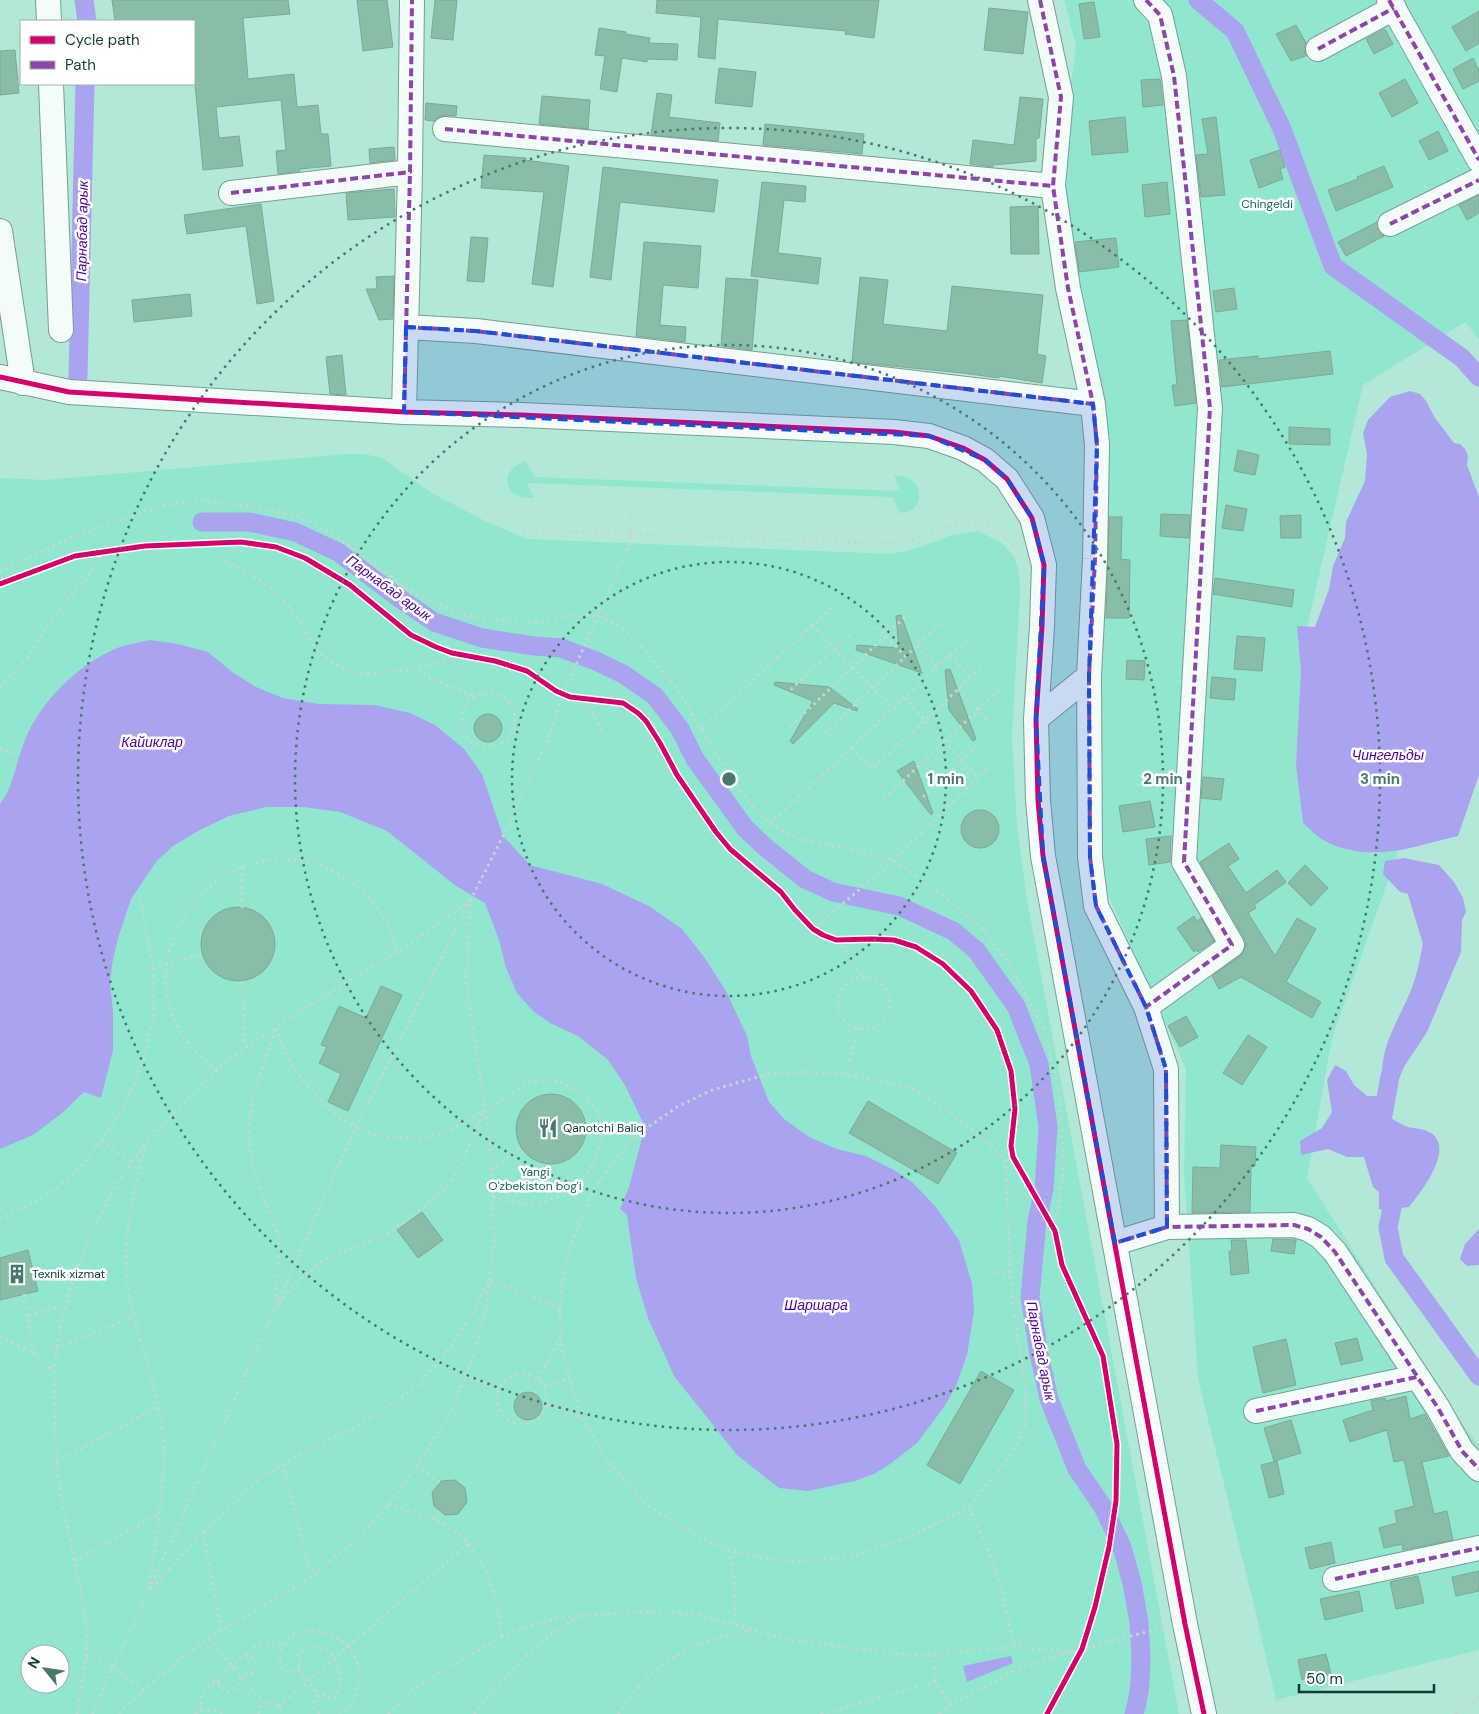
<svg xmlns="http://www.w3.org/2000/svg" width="1479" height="1714" font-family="'DM Sans',sans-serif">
	<rect width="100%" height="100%" fill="#b1e8d8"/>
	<!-- green -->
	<path fill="#91e6cf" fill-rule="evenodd" d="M1064,0H1479V339L1465,322L1363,385L1308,623L1296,765L1346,850L1373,854L1399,850L1332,1038L1307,1178L1461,1422L1479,1446V1650L1276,1700L1252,1597L1198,1379L1184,1174L1186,1069L1103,884L1092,787L1102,465L1058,182L1076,46Z
		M347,454H365L384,459L430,492L485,521L527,539L892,554L918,548L952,535L978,531L1002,543L1014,557L1019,572L1020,593L1012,737L1017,825L1027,900L1179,1714H0V478L45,480ZM30,1654H60V1684H30Z
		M526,461L535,477L900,491L894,475C899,476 905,476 910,479C920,485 923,502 912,510C909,512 904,512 900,513L892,497L527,483L534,498C529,498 523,498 518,496C499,486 508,465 526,461Z"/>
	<!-- water -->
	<path fill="#aaa3f0" d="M1410,391L1420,394L1426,401L1435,418L1454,443L1460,444L1465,449L1468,456L1467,465L1479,497V775L1458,836C1410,847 1370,865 1323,840C1316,836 1309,828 1303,823L1296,765L1301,671L1297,626L1315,627L1329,589L1333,566L1345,538L1346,522L1365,481L1367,454L1363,433L1368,420L1390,397Z
		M150,640L178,644L208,652L232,672L256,687L283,698L319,704L374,705L410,713L435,725L464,749L482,774L503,836L530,865L602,884L649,906L682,929L704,957L726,991L747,1036L751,1056L769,1102L784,1119L809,1137L837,1149L866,1156L894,1170L912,1182L935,1206L959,1240L972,1284L974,1311L967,1355L956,1386L944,1407L917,1443L890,1464L874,1474L855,1481L808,1491L779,1488L737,1455L674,1376L648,1318L636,1278L627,1215L620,1209L629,1187L645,1127L625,1085L608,1060L578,1036L550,1023L533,1011L517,993L506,968L499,940L485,903L456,886L387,831L340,812L303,807H266L229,816L200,830L173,846L156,862L131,899L118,938L113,959L110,982L113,1011V1050L101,1098L84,1092L61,1114L33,1135L0,1149V804C13,787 15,767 22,748C36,705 78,663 120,647C130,644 140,642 150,640Z
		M1404,858L1439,865L1454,882L1463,898L1466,912L1462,920L1461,952L1427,1032L1392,1085L1383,1081C1377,1044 1407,1010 1416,975C1423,952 1425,923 1429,898L1400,892L1383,874L1385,861Z
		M1335,1065L1346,1071L1354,1085L1367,1096H1383L1391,1118C1396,1121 1402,1125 1408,1127C1417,1129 1423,1128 1431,1133C1455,1149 1421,1192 1409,1207L1384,1210L1379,1209V1192L1373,1187L1364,1157H1347L1328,1149L1301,1155L1300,1141L1322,1128L1332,1112L1327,1080Z
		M1479,1229V1265L1467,1266L1460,1259L1465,1244Z
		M1011,1656L1013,1663L967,1682L963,1666Z"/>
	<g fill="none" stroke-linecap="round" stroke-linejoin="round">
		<!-- canal -->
		<path stroke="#aaa3f0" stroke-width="19" d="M84,0L87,21
			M1198,0L1235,31L1282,129L1333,266L1462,358L1479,377
			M78,377L85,84
			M202,522H249L295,532L338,552L399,598L434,622L482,638L534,646L561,648L596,661L623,674L655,696L680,729L695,759L745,828L765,847L805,879L833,892L899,906L953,931L976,950L1016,1006L1039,1064L1048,1127L1044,1189L1037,1221L1030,1297L1039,1354L1049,1399L1077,1469L1103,1507L1122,1547L1132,1583L1139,1622L1141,1655L1140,1685L1137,1703L1134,1714
			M1411,872L1433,944
			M1381,1126L1390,1076L1396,1061
			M1397,1184L1388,1227L1394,1258L1479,1376"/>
	</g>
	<!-- building -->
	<path fill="#88bea7" stroke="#7fa797" d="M112,0H288L290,14L243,18L248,79L294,74L297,107L318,105L321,134H328L331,166L300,169V171L278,174L276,151L286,150L281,100L216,107L219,138L239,136L243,166L203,170L194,73V21H115Z
		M357,0H387L393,47L363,51Z
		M435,0H457L453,40L431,38Z
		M657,0H879L874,38L845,34L846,31L718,19L715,59L698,57L701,17L656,13Z
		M1094,2L1100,37L1084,39L1079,4Z
		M989,8L1028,12L1023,54L984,50Z
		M1479,11V43L1466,51L1452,27Z
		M1296,25L1306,43L1304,49L1306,56L1291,61L1276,34Z
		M599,28L626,32V34L650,38L649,43L678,44L677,60L647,59V62L622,58L617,92L600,89L605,56L595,55Z
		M1385,29L1393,44L1374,54L1366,39Z
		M15,50L19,93L0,95V51Z
		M1473,58L1479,71V81L1463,89L1453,69Z
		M719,68L756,72L752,107L715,103Z
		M1160,79L1163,105L1143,107L1141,80Z
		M1405,79L1418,103L1392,117L1379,93Z
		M657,93L672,95L669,117L720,123L718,141L651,135Z
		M542,96L590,100L588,129L539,124Z
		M1020,97L1043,99L1039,138L1036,139V161L993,165V167L970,164L973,140L1014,145Z
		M426,103L457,106L456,116L446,115L439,117L434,121L425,120Z
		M1125,117L1128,152L1092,155L1089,121Z
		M1216,117L1225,195L1201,197L1196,155L1208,154L1202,119Z
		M765,124L864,134L862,154L763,145Z
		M1438,131L1448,151L1429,160L1419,141Z
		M394,147L395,160L370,163L369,149Z
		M1280,150L1285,167L1280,169L1283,179L1259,188L1250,160Z
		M484,155L526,158L525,160L569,166L553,287L532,284L544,192L481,188Z
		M1384,166L1393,187L1336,211L1328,190L1358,179L1357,177Z
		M603,167L718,180L714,212L620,202L611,280L590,277Z
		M762,182L806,186L805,202L784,200L778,253L821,258L818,284L751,276Z
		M1167,182L1170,214L1145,217L1142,185Z
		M394,189L395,217L348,220L346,193Z
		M1479,195V213L1467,220L1459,205Z
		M261,204L274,301L257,304L246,226L187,234L184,215Z
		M1038,206L1039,254H1011L1010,207Z
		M1377,222L1378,230L1384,236L1346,256L1338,242Z
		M471,237L488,238L484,282L467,281Z
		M1116,238L1119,267L1079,272L1075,242Z
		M644,242L701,246L698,288L663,285L660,325L686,327L685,342L636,336Z
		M394,276L393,319L379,320L366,289H377L376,277Z
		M860,277L888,280L883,324L947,331L952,286L1043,295L1037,354L1046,356L1042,383L999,376V378L962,373L852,362Z
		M726,278L758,280L752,350L721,346Z
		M1234,288L1237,309L1216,312L1213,291Z
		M190,294L192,316L134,322L132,300Z
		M1187,320L1196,403L1175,406L1172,385H1177L1171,321Z
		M1330,351L1333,374L1222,387L1219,360L1258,356V359Z
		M342,355L346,395L330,394L326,357Z
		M1289,427L1330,429V445L1289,444Z
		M1238,450L1259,455L1255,475L1234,471Z
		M1226,505L1247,509L1243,531L1222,528Z
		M1161,514L1190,515L1189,538L1160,536Z
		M1301,515V538H1281L1280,516Z
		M1109,517H1122L1121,559L1130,560L1129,618H1106Z
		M1215,578L1294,590L1292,607L1213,594Z
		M901,615L922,673L856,650L857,645L899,648L896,616Z
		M1237,636L1265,638L1262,671L1234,669Z
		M1127,660L1145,661L1144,680L1126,679Z
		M950,669L976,739L973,741L949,710L945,670Z
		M1212,677L1236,679L1234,700L1210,698Z
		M775,682L829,687L858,709L857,711L834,703L793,744L790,741L813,701L774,685Z
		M474 728a14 14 0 1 1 28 0a14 14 0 1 1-28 0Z
		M914,761L933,813L931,815L897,771Z
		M1203,777L1224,779L1221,800L1201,798Z
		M1150,801L1155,827L1123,832L1119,806Z
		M961 829a19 19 0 1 1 38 0a19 19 0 1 1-38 0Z
		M1171,836L1170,862L1149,865L1146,839Z
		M1229,843L1239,859L1228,866L1246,893L1277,870L1286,882L1254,905L1256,908L1248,913L1275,956L1297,918L1316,929L1286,982L1321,1002L1312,1018L1241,977L1219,989L1212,976L1240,956L1244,951L1246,945L1244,938L1200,862Z
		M1305,865L1328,888L1311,906L1288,883Z
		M201 944a37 37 0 1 1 74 0a37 37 0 1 1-74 0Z
		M1194,916L1197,921L1201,918L1214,941L1198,952L1197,950L1194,952L1177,928Z
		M381,986L402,995L348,1111L328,1102L341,1074L319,1063L327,1047L321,1045L339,1006L366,1018Z
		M1186,1016L1198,1037L1180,1047L1168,1026Z
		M1248,1035L1267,1047L1242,1085L1223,1073Z
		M516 1129a35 35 0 1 1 70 0a35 35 0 1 1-70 0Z
		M868,1101L957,1153L938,1184L849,1133Z
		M1221,1145L1256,1147L1255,1166H1251L1250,1212L1192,1213L1193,1167L1220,1168Z
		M422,1212L443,1240L418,1258L397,1230Z
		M1273,1239L1296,1240L1294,1254L1271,1251Z
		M1231,1240H1246L1249,1273L1231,1275L1229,1251H1232Z
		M28,1250L38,1291L0,1300V1258Z
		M1357,1338L1363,1360L1341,1365L1335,1343Z
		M1286,1339L1296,1385L1263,1393L1253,1347Z
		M981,1371L1014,1390L960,1484L927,1465Z
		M514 1406a14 14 0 1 1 28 0a14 14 0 1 1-28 0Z
		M1406,1396L1410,1419L1425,1414L1449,1456L1422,1462L1434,1514L1447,1511L1453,1540L1403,1550L1402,1544L1384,1548L1379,1528L1397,1523L1395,1511L1414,1506L1404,1460L1394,1462L1387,1430L1350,1442L1343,1420L1373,1410L1371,1401L1385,1398L1386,1401Z
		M1291,1420L1301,1453L1274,1461L1264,1428Z
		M1277,1461L1284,1494L1269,1498L1261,1465Z
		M455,1480L465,1488L467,1502L458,1514L445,1515L434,1506L432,1493L441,1481Z
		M1331,1542L1335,1563L1310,1569L1305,1548Z
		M1479,1571V1591L1456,1596L1452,1577Z
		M1418,1576L1424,1603L1396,1609L1390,1582Z
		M1359,1591L1363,1611L1325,1620L1320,1599Z
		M1326,1654L1331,1674L1302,1680L1298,1660Z"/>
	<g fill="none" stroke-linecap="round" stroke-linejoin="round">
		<defs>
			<path id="minor" d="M48,0L49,21
				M1040,0L1061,97L1053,186L1068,288L1093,404L1097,445L1095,559L1089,676L1090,857L1096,906L1146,1007L1166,1069L1167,1227
				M1146,0L1160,15L1174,76L1210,408L1184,862L1232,945L1146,1007
				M1389,0L1479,160
				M1318,49L1394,8
				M51,84L61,330
				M445,129L1053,186
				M231,193L410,172L412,0
				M1390,224L1479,180
				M0,231L23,383
				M406,327L476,331L1093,404
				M0,377L69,392L404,412L522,415L894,432L929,436L963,448L985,460L1007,479L1032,518L1044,565L1042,626L1036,719L1038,800L1043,856L1185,1624L1204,1714
				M404,412L410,172
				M1036,719L1089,676
				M1115,1243L1167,1227L1294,1225L1308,1229L1321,1237L1335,1252L1438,1408L1462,1451L1479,1469
				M1256,1411L1417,1377
				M1335,1579L1479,1548"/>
		</defs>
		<!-- minor casing -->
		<use href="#minor" stroke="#779e94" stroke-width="26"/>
		<!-- path -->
		<path stroke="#c5d7d2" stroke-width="3" stroke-dasharray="2.5 4" stroke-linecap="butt" d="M523,530L899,544L962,523H976L992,527L1003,533L1018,551
			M225,561L247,572L270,586L291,609L302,624L315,649L335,665L361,674L379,673L417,668L443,662L452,653
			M0,572L66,540L165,505L202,500L253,507L301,517L336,536L414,593L460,614L498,621L537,622L567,616L592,615L597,616L621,627L644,649L677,689L727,772L752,806L770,824L802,840L852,849L894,860L947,899L981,927L1011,967L1043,1027L1059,1090L1064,1164L1055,1231
			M812,625L893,709
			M877,627L906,657
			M917,646L937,667
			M950,655L970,678
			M418,669L426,676L474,696
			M0,687L28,657L54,616L87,577L103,553
			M958,689L987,720
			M461 720a27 27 0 1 1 54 0a27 27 0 1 1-54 0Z
			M786,694L853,632
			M904,698L978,778
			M588,699L589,706L602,732
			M790,727L906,616
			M701,729L834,605
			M825,733L941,623
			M851,748L873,769L985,664
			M0,749L17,754
			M923,797L980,743
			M884,799L999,690
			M770,824L966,640
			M242,908V865
			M813,929L894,860L987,769
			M839,940L862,977
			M153,968L203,954
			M838 1003a26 26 0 1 1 52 0a26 26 0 1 1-52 0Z
			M242,981L245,1047
			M277,1028C283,1065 328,1116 362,1130C375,1136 393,1138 407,1138C413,1138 420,1140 426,1138C460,1130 498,1101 529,1083C535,1082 542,1080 548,1080C571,1082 596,1102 602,1124C604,1130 600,1140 599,1147C594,1175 565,1198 537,1203C522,1205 506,1201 492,1197
			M218,1069C193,1054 176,1032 169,1005C162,977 165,961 175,935C212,846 322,832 379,910C388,922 392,938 397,952
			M803,1072L846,1074L908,1087L949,1111L993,1148L1005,1161L1012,1298L1026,1392V1424L1013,1452L969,1507L911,1536L859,1555L797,1562L763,1558L728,1550L686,1530L643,1502L603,1455L578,1407L561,1347L560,1310L562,1284L569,1250L593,1190L631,1139L677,1107L712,1090L768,1074Z
			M846,1074L858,1028
			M101,1141L132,1163
			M145,1147C133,1195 122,1235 128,1286C135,1337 159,1386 163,1438C165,1449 163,1461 163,1472C161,1510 155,1547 149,1585
			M1005,1161L1013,1157
			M491,1170L522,1147
			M0,1219L48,1195L75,1173L101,1141L127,1101L143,1061L154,1015L153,968L139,894
			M996,1273L1011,1272
			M24,1294L28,1316
			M276,1303L279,1239L253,1166L249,1140L250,1117L254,1091L276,1028
			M279,1303L301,1278L324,1260L391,1232L445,1190L462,1163L485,1109
			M0,1336L34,1354L54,1371
			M57,1348L135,1316
			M34,1354L28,1316L65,1305
			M497 1399a25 25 0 1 1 50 0a25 25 0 1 1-50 0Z
			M465,1376L499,1389
			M538,1379L561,1336
			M544,1386L570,1378
			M547,1404L584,1419
			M57,1462L159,1406
			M283,1464L311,1577
			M417,1465L440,1483
			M388,1505C407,1510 425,1514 442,1523C485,1545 496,1594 502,1637
			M969,1507L988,1550L1002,1592L1015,1647
			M434,1519L439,1510
			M203,1531L221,1631
			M728,1550L733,1572L736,1625
			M75,1561L160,1513
			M151,1589L199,1536L264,1475L310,1449L356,1427L387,1408L418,1386L453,1344L474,1311L489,1281C514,1289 537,1297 560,1310
			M209,1638L264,1703
			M933,1654L935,1682L951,1704
			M86,1657L114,1667L143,1690
			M298,1669L318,1695
			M218,1682C223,1670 226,1673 233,1666C239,1660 241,1655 250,1655
			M279,1706L469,1543
			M201,1711V1695L210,1684L218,1682C229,1700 236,1690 241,1676L255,1672C259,1665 256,1660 250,1655C253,1641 271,1641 283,1644
			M77,1714L86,1655L87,1633L82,1596L59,1487L55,1436L54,1368L60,1328L72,1281L93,1229L118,1181L151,1137L215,1071L245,1048L313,1003L411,943L471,900L466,980L490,1146L494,1239L486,1311L471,1362L448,1418L417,1465L388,1505L360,1536L311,1577L262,1607L209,1638L169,1668L118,1714
			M92,1714L165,1555L356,1127L506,830L549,737L563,694L630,543L631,510
			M195,1714C204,1708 215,1709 225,1714
			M258,1714L260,1707C269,1699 280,1702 281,1714
			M319,1714L314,1707V1701L318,1695H325L330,1699L335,1697C351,1667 326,1632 297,1654C303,1667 299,1672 286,1672C279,1666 279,1660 281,1651C289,1614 365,1632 359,1679C358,1694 354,1706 340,1714
			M388,1714L413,1690L452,1665L507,1634L556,1618L613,1613L651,1612L696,1614L789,1640L891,1653L924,1655L1015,1647L1072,1652
			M474,1714C505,1674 534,1644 577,1618
			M618,1714C653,1661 690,1642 752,1630
			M821,1714L935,1682
			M939,1714L951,1704L1027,1665L1072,1652L1165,1627
			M1455,1714L1479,1698"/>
		<!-- minor -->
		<use href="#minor" stroke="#f3fcf9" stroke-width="24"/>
		<!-- quiet -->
		<path stroke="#8e44ad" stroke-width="4" stroke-dasharray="8 4" stroke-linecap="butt" d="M1040,0L1061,97L1053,186L1068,288L1093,404L1097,445L1095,559L1089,676L1090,857L1096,906L1146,1007L1166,1069L1167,1227
			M1146,0L1160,15L1174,76L1210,408L1184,862L1232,945L1146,1007
			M1389,0L1479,160
			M1318,49L1394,8
			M445,129L1053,186
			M231,193L410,172L412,0
			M1390,224L1479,180
			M406,327L476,331L1093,404
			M404,412L410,172
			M1115,1243L1167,1227L1294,1225L1308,1229L1321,1237L1335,1252L1438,1408L1462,1451L1479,1469
			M1256,1411L1417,1377
			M1335,1579L1479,1548"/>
		<defs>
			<path id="cycleway" d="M0,377L69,392L404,412L522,415L894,432L929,436L963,448L985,460L1007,479L1032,518L1044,565L1042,626L1036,719L1038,800L1043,856L1185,1624L1204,1714
				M0,584L75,556L145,546L241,542L276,547L305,558L350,585L411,635L436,647L452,653L495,661L527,671L556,691L570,697L623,703L638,713L646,721L660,743L677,775L716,832L730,849L781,892L795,910L813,929L823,935L836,940L872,939L894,940L916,947L943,964L971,991L997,1030L1011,1071L1015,1109L1011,1146L1013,1157L1055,1231L1062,1265L1103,1356L1117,1444L1116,1501L1109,1547L1095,1607L1082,1649L1047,1714"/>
		</defs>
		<!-- cycleway casing -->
		<use href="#cycleway" stroke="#fff" stroke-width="8"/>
		<!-- cycleway -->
		<use href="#cycleway" stroke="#d6006c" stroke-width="5"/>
	</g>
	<!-- marked area -->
	<path fill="#1d4ed8" fill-opacity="0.2" stroke="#1d4ed8" stroke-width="4" stroke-dasharray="10 6" stroke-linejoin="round" d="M406,327L476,331L1093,404L1097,445L1089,676L1090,857L1096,906L1146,1007L1166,1069L1167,1227L1115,1243L1043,856L1036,719L1044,565L1032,518L1007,479L985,460L929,436L404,412Z"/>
	<!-- distance rings -->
	<g fill="none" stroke="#48786c" stroke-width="2.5" stroke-dasharray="2.5 5">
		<circle cx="729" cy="779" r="217"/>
		<circle cx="729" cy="779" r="434"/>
		<circle cx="729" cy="779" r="651"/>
	</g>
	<!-- icons -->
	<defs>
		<symbol id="restaurant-bare" viewBox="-9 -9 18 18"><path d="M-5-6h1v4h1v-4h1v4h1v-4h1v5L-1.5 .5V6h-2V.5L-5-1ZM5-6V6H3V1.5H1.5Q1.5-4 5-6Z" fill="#48786c" stroke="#fff" stroke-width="2.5" paint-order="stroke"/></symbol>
		<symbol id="building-bare" viewBox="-9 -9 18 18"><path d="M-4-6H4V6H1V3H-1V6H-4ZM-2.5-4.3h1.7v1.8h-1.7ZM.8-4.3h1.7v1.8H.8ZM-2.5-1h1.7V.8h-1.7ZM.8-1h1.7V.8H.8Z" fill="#48786c" stroke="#fff" stroke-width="2.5" paint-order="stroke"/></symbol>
	</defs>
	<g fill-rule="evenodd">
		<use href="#restaurant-bare" x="534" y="1114" width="28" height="28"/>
		<use href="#building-bare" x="3" y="1260" width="28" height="28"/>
	</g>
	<g text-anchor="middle" stroke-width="5" stroke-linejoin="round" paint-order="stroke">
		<!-- park labels -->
		<g font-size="12" fill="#156554" stroke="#fff">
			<text x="1267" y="208">Chingeldi</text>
			<text x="535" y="1176">Yangi<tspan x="535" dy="14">O'zbekiston bog'i</tspan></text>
		</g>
		<!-- poi labels -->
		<g font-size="12" fill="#103c32" stroke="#fff" text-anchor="start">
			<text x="563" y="1132">Qanotchi Baliq</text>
			<text x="32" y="1278">Texnik xizmat</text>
		</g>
		<!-- water labels -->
		<g font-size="14" font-style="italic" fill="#4a0096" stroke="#fff">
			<text transform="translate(82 231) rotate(-89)" y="5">Парнабад арык</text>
			<text transform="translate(389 588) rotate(36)" y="5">Парнабад арык</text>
			<text x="152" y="747">Кайиклар</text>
			<text x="1388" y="760">Чингельды</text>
			<text x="816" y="1310">Шаршара</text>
			<text transform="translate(1041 1351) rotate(79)" y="5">Парнабад арык</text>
		</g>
	</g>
	<circle cx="729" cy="779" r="8" fill="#48786c" stroke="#fff" stroke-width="2.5"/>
	<g font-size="15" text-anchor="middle" font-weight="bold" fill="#48786c" stroke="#fff" stroke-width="5" stroke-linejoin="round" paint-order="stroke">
		<text x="946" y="784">1 min</text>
		<text x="1163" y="784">2 min</text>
		<text x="1380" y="784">3 min</text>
	</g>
	<!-- legend -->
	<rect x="20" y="20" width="175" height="65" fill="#ffffff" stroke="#9fb1ad"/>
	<rect x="30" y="36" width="25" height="8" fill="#d6006c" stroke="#9fb1ad"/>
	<text x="65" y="45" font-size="15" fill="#103c32">Cycle path</text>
	<rect x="30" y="61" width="25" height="8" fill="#8e44ad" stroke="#9fb1ad"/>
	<text x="65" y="70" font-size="15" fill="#103c32">Path</text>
	<!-- north arrow -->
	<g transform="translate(45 1669) rotate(300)"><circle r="24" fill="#ffffff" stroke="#9fb1ad"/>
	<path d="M0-4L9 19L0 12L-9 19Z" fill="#48786c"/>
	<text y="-8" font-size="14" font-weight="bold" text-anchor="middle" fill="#103c32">N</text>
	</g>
	<!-- scale -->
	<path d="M1299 1684v8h135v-8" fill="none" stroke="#103c32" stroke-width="2.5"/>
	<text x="1306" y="1684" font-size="15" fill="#103c32" stroke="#ffffff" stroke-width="4" paint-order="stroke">50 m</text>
</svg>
